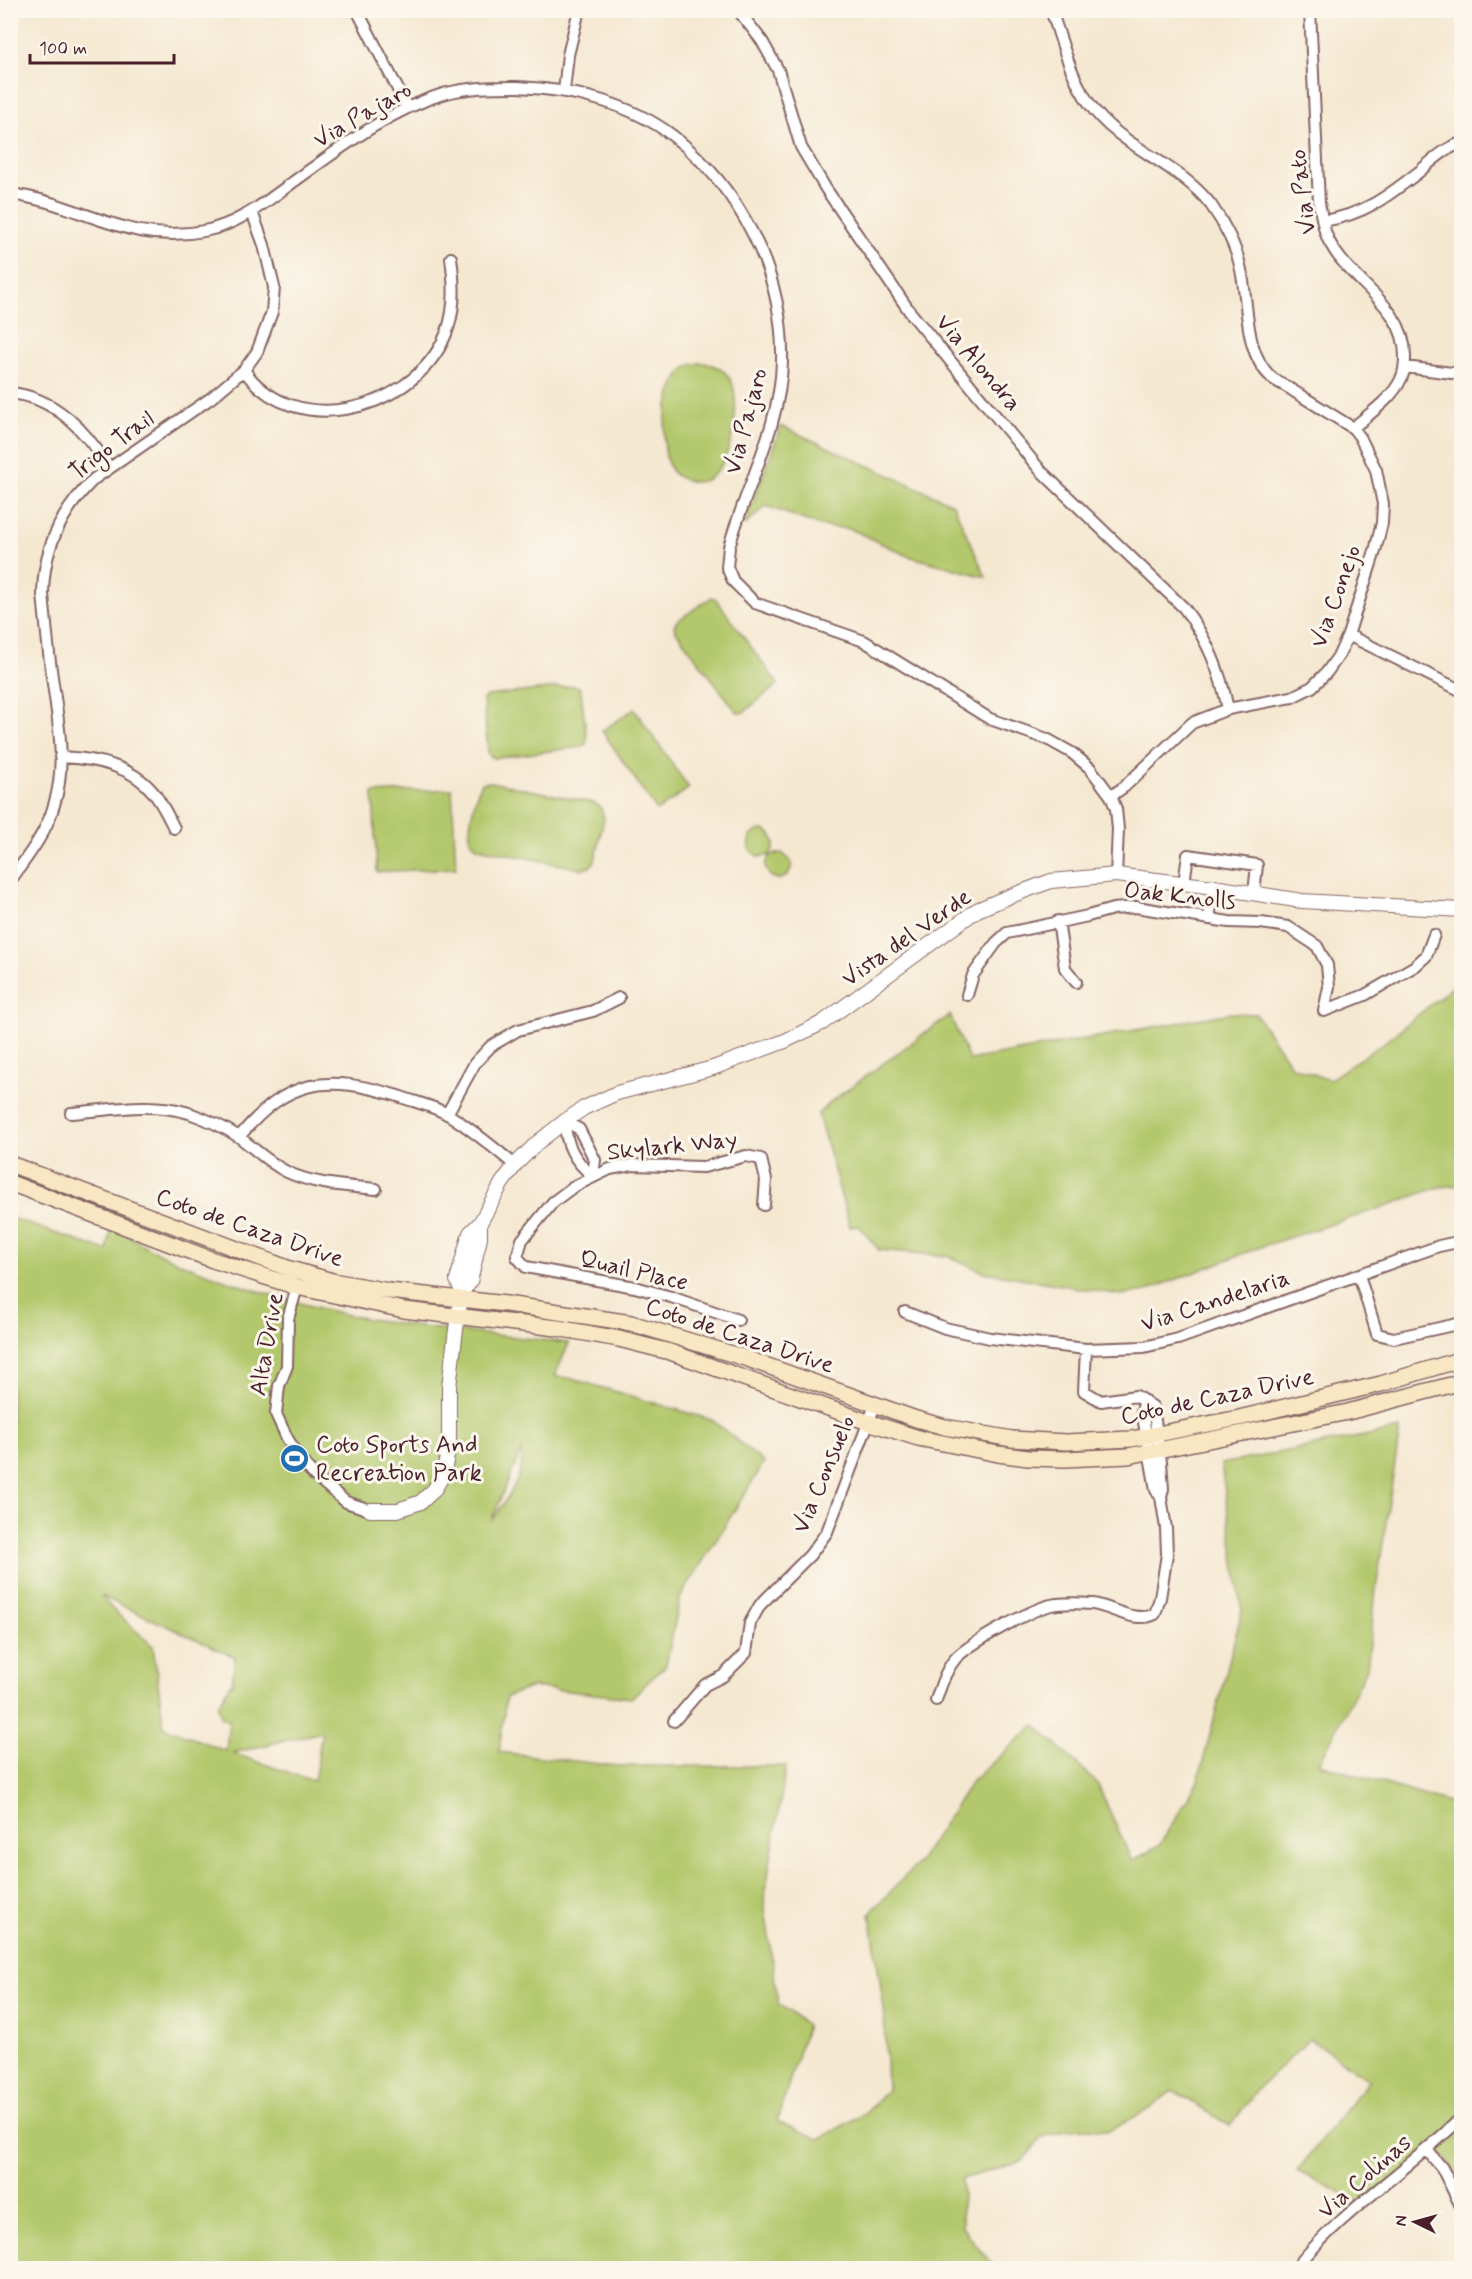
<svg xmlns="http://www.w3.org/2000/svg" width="1472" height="2279" font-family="Mynerve,sans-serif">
	<rect width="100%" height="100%" fill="#fbf7ec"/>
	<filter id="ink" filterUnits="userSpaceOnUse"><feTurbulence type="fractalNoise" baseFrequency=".0167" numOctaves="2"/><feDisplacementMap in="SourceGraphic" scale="12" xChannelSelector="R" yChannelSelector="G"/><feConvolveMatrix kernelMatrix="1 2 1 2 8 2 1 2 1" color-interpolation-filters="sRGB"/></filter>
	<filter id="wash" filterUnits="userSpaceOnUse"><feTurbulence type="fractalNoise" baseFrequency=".008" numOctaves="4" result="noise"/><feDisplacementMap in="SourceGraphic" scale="24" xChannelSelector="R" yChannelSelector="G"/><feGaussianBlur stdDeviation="1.35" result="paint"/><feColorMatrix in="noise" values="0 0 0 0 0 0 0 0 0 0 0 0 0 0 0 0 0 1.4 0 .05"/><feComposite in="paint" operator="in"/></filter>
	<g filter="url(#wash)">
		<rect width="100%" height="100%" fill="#f5e8d1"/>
		<!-- green -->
		<path fill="#b3c86c" stroke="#7e744c" stroke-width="1.5" fill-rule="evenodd" d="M700,363C713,363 727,370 732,383C742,408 730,491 690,481C683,480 675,476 671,470C657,448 666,383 687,367C691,364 696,364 700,363Z
			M781,426L953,504L986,577L908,556L851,529L821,526L766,506L744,526Z
			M712,597L716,599L778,684L744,712L740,713L736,711L675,630L674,625L677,621Z
			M573,686L579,687L581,692L587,739L586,744L581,747L495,758L490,756L488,751L483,699L487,696Z
			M634,709L689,788L657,811L602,731Z
			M491,782L594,803L601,808L604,818L595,861L590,867L581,869L478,848C476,846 473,844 471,841C466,831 476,793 482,783Z
			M452,789L456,868L377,872L373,793Z
			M759,830H765C776,837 777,845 770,855L782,853L791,861C794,882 768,886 765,865L770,855L758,857L749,849L750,837Z
			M1461,980V1185L1439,1187L1372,1211L1263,1246L1146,1291L1121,1295L984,1272L948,1256L879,1250L859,1226L850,1227L818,1114L829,1103L950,1015L969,1060L1231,1013L1256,1014L1291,1066L1329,1080L1386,1041Z
			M11,1218L107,1251L112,1224C142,1248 181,1264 217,1277C260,1293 304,1305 348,1315C421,1330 496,1334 569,1343L555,1376L573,1379L712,1420L764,1463L680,1598L666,1665L631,1698L532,1687L506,1697L499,1752L617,1766H786L764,1901L778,2003L807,2025L777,2121L819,2139L866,2113L887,2090L884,2009L870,1913L919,1862L972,1781L1035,1725L1097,1783L1132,1861L1159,1846L1198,1781L1242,1611L1221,1464L1400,1429L1376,1589L1367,1669L1319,1764L1452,1804H1461L1462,1962L1455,2007L1462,2013L1461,2184L1438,2146L1419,2165L1368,2206L1297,2171L1369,2080L1310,2039L1258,2089L1230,2126L1173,2090L1149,2109L1109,2131L1077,2128L1042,2137L1023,2161L962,2179V2227L995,2268H11ZM521,1451C526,1478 505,1500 491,1521ZM101,1596L235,1657L232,1685L230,1684L218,1705L221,1718L229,1720L226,1751L164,1727L153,1646L113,1610ZM322,1732L314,1781L232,1753Z"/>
	</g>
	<g filter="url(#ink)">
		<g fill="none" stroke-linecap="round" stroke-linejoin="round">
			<defs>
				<path id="minor" d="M357,10L407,107
					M738,10L762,41L778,70L801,147L826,189L910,312L1041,471L1184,608C1208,640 1220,671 1228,709
					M1051,10C1062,41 1070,76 1089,103C1118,147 1178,162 1211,205C1224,223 1237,248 1241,270C1249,304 1243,352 1272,378C1279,383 1288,387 1295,392C1314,404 1334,416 1353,428L1360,437L1376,470L1383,504L1382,523L1375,551L1348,635L1339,655L1327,672L1312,687L1292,697L1228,709L1192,723L1124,787L1111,796
					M1310,10L1319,203C1322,216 1323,232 1330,243C1352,284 1405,305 1405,356C1405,364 1405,371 1401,379C1392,399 1369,414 1353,428
					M564,91L568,55L579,10
					M10,194C81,203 127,246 204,231C240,224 267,201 296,180C342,147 388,111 443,94C468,87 492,87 518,87C571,89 630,103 673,136C741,189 784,274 782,361C781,425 746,486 729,547L727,567L733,581L755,603L864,641L990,719L1047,739L1072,753L1090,768L1111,796L1116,809L1118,829L1116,875
					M1323,221C1364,215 1388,196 1420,171C1433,160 1445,148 1462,143
					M1405,367L1452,373L1462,372
					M244,370C293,440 406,412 442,343C456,316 455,287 451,258
					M10,393C56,397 86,432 109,467
					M1348,635L1462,691
					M60,757C92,758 131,765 153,792C162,803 168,816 174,828
					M10,881C27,857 46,834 54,805C67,765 58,719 52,677C48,650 46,622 43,595C43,549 61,511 94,479L211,398L244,370L257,352L272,312L274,287L264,245L252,212
					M1184,883L1188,855L1257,865L1254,893
					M1209,919L1214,887
					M1058,921L1065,968L1076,982
					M967,995L973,975L996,943L1007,933L1088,916L1113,909L1136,907L1229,922L1261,923L1288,927L1317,946L1327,965L1329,987L1324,1011
					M1324,1011L1365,995L1415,966L1426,956L1434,935
					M71,1113C110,1110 151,1101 189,1113C206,1119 224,1127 239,1137C255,1149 269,1163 287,1172C315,1185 346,1186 376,1189
					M447,1114L475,1063L491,1046L518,1030L593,1011L619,998
					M565,1121L579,1129L595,1160L593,1176C575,1162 565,1144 565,1121Z
					M239,1137C288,1078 326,1074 398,1096C414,1102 434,1106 449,1115C473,1130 494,1148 515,1165
					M1359,1275L1377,1334L1394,1338L1462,1323
					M297,1287L288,1319L287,1366L279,1386L276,1414L287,1438L300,1459L315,1476L346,1502L370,1510
					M905,1312L945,1328L990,1338L1086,1349L1144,1347L1178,1339L1439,1246L1462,1241
					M738,1320L671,1297L635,1287L526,1267L517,1257L522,1240L553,1202L573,1187L610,1169L632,1165L704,1167L746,1156L761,1159L766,1180L764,1205
					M1145,1401L1142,1411L1156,1490L1161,1497
					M936,1700C941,1686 945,1671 955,1659C968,1644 1032,1609 1051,1605C1064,1602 1079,1603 1093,1604C1113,1607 1135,1624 1155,1614L1160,1598L1167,1554L1166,1528L1161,1497L1163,1489L1161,1462L1153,1407L1136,1396L1101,1401L1084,1391L1086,1349
					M674,1721L705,1685L723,1676L746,1653L750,1623L760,1605L810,1555L827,1532L875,1405
					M1427,2150L1442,2168L1462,2208
					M1296,2268C1342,2210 1409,2170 1462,2117"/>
				<path id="tertiary" d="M462,1291L457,1280L470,1233L480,1223L502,1183L515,1165L537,1143L565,1121L584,1108L617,1093L713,1068L785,1041L822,1023L977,910L1008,897L1051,881L1116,875L1214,887L1302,901L1462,910
					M370,1510H398L421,1502L434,1490L443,1475L449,1448V1387L456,1329L462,1291L470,1282L480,1238V1223"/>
				<path id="secondary" d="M10,1164L290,1269L332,1281L389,1291L506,1304L631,1323L748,1359L916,1419L945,1427L1012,1439L1066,1442L1132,1439L1239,1418L1381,1384L1462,1359
					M10,1183L213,1260L297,1287L404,1310L557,1328L619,1339L670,1352L868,1422L918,1438L998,1454L1028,1458L1065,1459L1128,1456L1348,1412L1462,1382"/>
			</defs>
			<!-- minor casing -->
			<use href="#minor" stroke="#866565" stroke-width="14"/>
			<!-- tertiary casing -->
			<use href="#tertiary" stroke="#866565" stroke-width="16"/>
			<!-- secondary casing -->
			<use href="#secondary" stroke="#866565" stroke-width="18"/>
			<!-- minor -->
			<use href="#minor" stroke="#fff" stroke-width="10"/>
			<!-- tertiary -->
			<use href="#tertiary" stroke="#fff" stroke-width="14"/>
			<!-- secondary -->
			<use href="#secondary" stroke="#f9e7c3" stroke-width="15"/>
		</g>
	</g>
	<!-- icons -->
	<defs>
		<symbol id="stadium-disc" viewBox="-11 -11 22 22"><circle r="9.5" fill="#1f6fb2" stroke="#fbf7ec"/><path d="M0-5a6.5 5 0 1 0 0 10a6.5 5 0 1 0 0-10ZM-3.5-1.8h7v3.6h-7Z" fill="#fff"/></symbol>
	</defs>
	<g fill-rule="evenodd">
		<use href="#stadium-disc" x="278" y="1442" width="33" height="33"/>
	</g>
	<g text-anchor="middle" stroke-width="6" stroke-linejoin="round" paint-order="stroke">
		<!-- street labels -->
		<g font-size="24" fill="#4a1f2b" stroke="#fbf7ec">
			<text transform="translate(362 114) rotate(-30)" y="8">Via Pajaro</text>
			<text transform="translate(1302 192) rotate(-97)" y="8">Via Pato</text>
			<text transform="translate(979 362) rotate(50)" y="8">Via Alondra</text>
			<text transform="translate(745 421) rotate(-75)" y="8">Via Pajaro</text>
			<text transform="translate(111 445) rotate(-37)" y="8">Trigo Trail</text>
			<text transform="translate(1335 596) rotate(-70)" y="8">Via Conejo</text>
			<text transform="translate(1180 895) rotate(6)" y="8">Oak Knolls</text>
			<text transform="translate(906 937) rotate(-35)" y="8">Vista del Verde</text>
			<text transform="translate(672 1145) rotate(-6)" y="8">Skylark Way</text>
			<text transform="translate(250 1227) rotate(19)" y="8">Coto de Caza Drive</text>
			<text transform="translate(634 1270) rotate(13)" y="8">Quail Place</text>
			<text transform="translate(1215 1300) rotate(-18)" y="8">Via Candelaria</text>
			<text transform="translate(740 1335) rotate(18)" y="8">Coto de Caza Drive</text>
			<text transform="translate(266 1344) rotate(-80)" y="8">Alta Drive</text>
			<text transform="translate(1217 1396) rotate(-12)" y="8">Coto de Caza Drive</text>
			<text transform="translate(823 1474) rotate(-67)" y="8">Via Consuelo</text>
			<text transform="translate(1364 2176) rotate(-41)" y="8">Via Colinas</text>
		</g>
		<!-- poi labels -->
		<g font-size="24" fill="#4a1f2b" stroke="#fbf7ec" text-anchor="start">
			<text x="316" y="1452">Coto Sports And<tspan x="316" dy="28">Recreation Park</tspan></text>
		</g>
	</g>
	<!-- margin -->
	<rect width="1472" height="2279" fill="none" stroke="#fbf7ec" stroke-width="36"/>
	<!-- north arrow -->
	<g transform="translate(1415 2222) rotate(275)" stroke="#fbf7ec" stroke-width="4.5" paint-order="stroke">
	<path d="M0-4.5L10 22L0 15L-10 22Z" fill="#4a1f2b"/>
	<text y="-9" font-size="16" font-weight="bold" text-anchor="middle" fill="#4a1f2b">N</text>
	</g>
	<!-- scale -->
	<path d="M30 54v9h144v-9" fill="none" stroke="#4a1f2b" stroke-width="3"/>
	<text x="39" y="54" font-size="18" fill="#4a1f2b" stroke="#fbf7ec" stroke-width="4.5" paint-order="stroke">100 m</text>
</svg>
